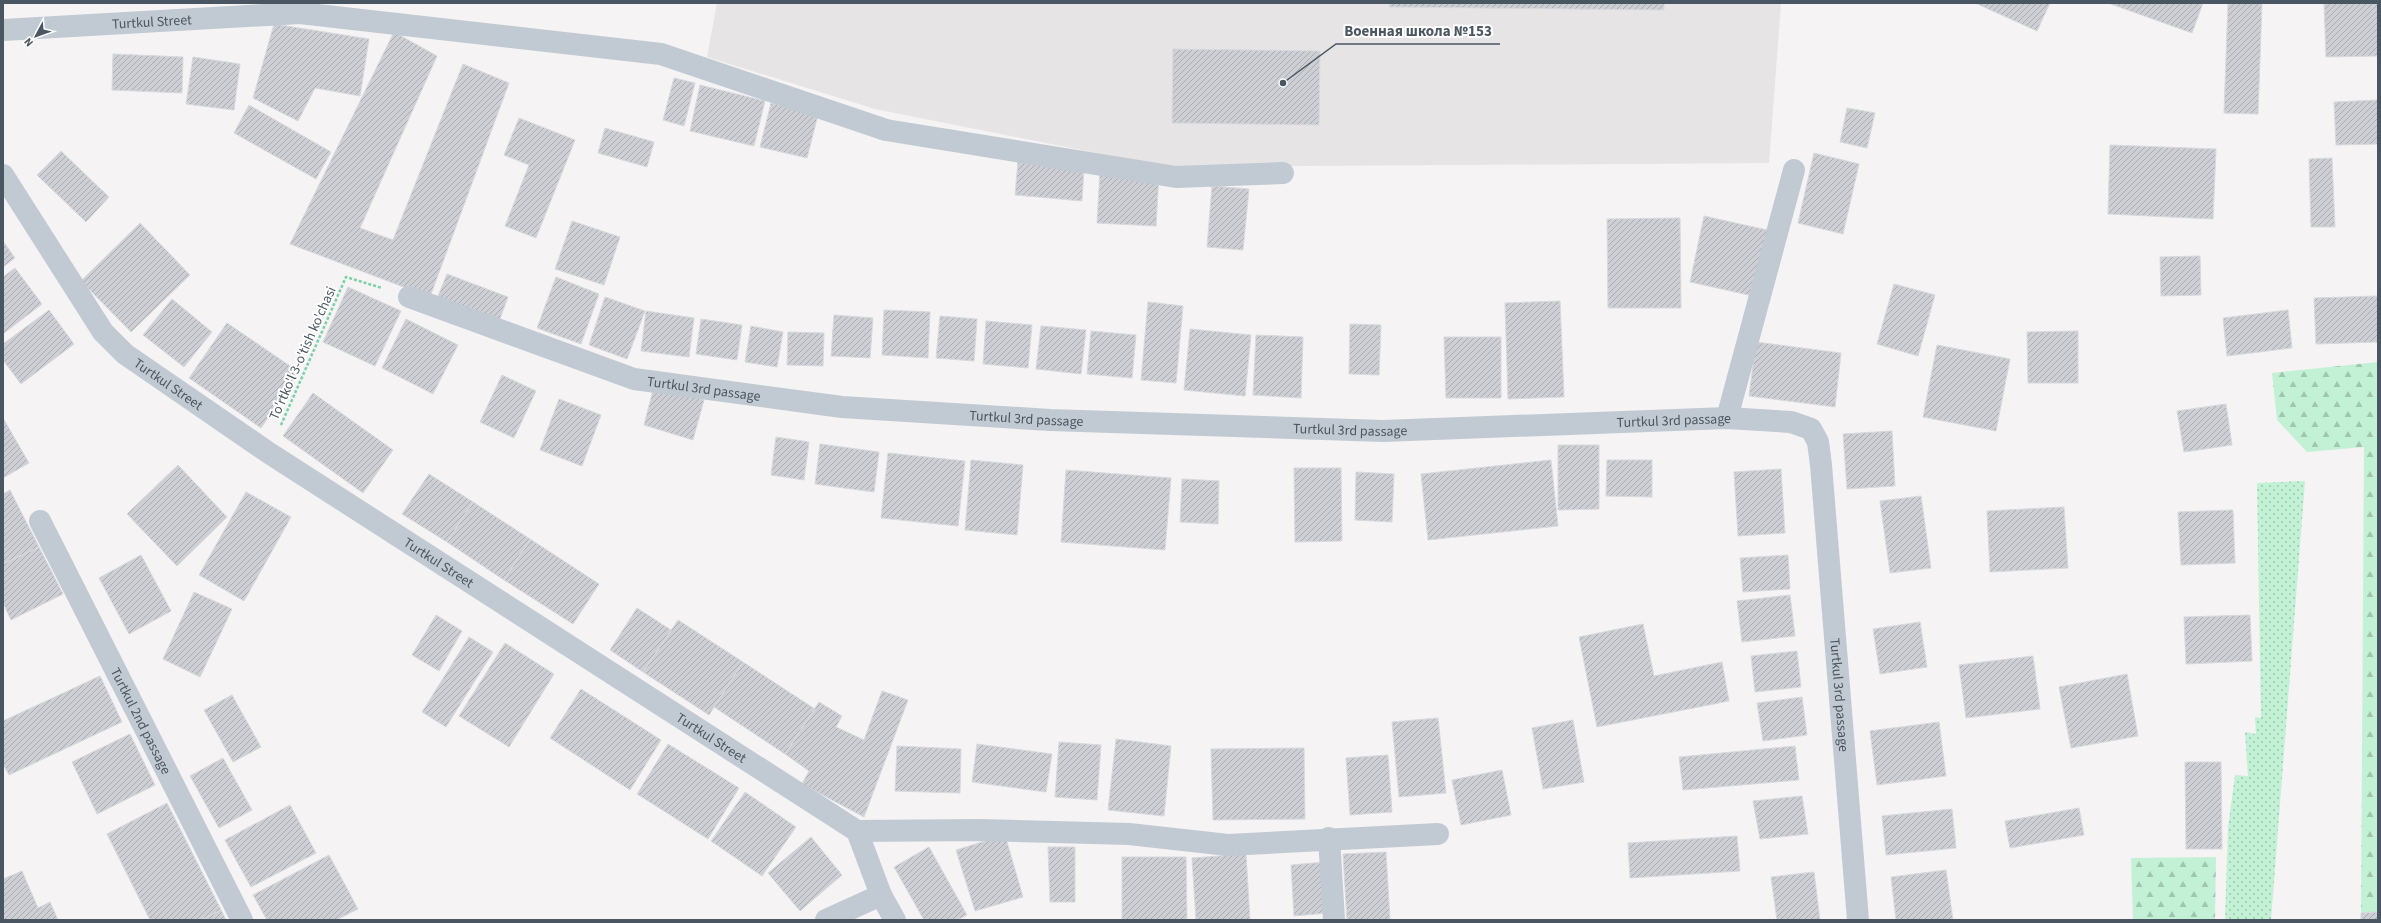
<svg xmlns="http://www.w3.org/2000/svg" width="2381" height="923" font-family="'Source Sans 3',sans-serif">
	<defs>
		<pattern id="grass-dots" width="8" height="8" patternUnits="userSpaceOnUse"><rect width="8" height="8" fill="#c3f1d5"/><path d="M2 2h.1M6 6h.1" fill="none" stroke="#a0c6b0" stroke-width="1.8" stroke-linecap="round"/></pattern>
		<pattern id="forest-firs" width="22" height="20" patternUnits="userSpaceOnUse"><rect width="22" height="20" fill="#c3f1d5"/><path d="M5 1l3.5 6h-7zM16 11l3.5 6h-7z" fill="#a0c6b0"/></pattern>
		<pattern id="building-hatch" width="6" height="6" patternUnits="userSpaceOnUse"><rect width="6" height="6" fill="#cdcfd5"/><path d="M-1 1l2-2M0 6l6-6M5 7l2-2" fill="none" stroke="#a8abb0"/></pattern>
	</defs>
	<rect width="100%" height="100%" fill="#f5f3f3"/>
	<!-- education -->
	<path fill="#e6e4e5" d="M717,3H1781L1769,163L1167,167L875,109L707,57Z"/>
	<!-- grass -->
	<path fill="url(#grass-dots)" d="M2305,481L2271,920H2225L2228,827L2235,775L2248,776L2245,732L2256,734L2255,717L2261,718L2257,483Z"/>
	<!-- forest -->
	<path fill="url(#forest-firs)" d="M2378,362V920L2377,912L2361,913L2364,447L2307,452L2277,420L2272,373Z
		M2216,857L2215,920H2133L2131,858Z"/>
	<!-- building -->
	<path fill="url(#building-hatch)" stroke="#d7d9de" d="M1390,3H1664V10L1389,7Z
		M1975,3H2050L2037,31Z
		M2108,3H2203L2192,33Z
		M2228,3H2262L2258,114L2224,113Z
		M2324,3H2378V56L2326,57Z
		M274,24L369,39L360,96L315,88L298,121L253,98Z
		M394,32L437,56L360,228L393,240L463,64L509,83L430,297L290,244Z
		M1173,49L1320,51L1319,125L1172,123Z
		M113,54L183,57L182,93L112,90Z
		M193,57L240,64L234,110L186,104Z
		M674,78L695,83L684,126L663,120Z
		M700,85L765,101L754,146L690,131Z
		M2378,100V144L2336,145L2334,102Z
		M771,103L818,115L807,158L760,147Z
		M249,105L331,152L316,179L234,133Z
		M1847,108L1875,113L1867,148L1840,142Z
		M519,118L575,140L536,238L505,226L529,165L504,155Z
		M605,128L654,142L647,167L598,153Z
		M2110,145L2216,149L2213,219L2108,214Z
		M61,151L109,197L86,222L37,175Z
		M1814,153L1859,164L1843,234L1798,223Z
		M2332,158L2335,227H2311L2309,159Z
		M1018,161L1084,168L1082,201L1015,195Z
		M1100,171L1159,175L1156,226L1097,223Z
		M1212,186L1249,189L1243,250L1207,247Z
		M1704,216L1767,230L1753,296L1690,282Z
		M1680,218L1681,308H1608L1607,219Z
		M572,221L620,237L604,285L555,269Z
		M140,223L190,275L131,332L81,281Z
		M3,241L15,258L3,267Z
		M2200,256L2201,295L2161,296L2160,257Z
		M15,268L42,304L3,334V277Z
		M447,274L508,297L498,324L436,301Z
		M556,277L599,294L581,344L537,328Z
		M1894,284L1935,295L1918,356L1877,344Z
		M348,287L401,311L375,366L323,342Z
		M2378,296V342L2316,344L2314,298Z
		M605,297L645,311L627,359L589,345Z
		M172,299L212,332L184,367L143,335Z
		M1560,301L1564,397L1508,399L1505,303Z
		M1148,302L1183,306L1176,383L1141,380Z
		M49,310L74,344L21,384L3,360V344Z
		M884,310L930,312L928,358L882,355Z
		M2288,310L2292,348L2227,356L2223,318Z
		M646,311L694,318L689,357L641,351Z
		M834,315L873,318L870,358L831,356Z
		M940,316L977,319L974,361L936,358Z
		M406,319L458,345L433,394L382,368Z
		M701,319L742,325L737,360L696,354Z
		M986,321L1032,325L1028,368L983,364Z
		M227,323L299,372L261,428L189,378Z
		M1350,324L1381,325L1379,375L1349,374Z
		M751,326L783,332L777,367L745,362Z
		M1041,326L1086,330L1081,374L1036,369Z
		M1190,329L1251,335L1245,396L1184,390Z
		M1091,331L1136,335L1132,378L1087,374Z
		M2078,331V383H2028L2027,332Z
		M788,332L824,333L823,366L787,365Z
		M1256,335L1303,337L1301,398L1253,395Z
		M1444,337H1501V398H1446Z
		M1756,342L1841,353L1835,407L1749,396Z
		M1937,345L2010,359L1996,431L1923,417Z
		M502,375L536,391L514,438L480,422Z
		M654,386L704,400L693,440L644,425Z
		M313,393L393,450L363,493L283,436Z
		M559,399L601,415L582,466L540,450Z
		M2226,404L2232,445L2184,452L2177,411Z
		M3,418L29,463L3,478Z
		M1892,431L1895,486L1847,489L1843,434Z
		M776,437L809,442L804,480L771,475Z
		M820,444L879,452L874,492L815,484Z
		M1558,445H1599V509L1558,510Z
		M888,453L965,461L958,526L881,518Z
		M971,460L1023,465L1017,535L965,530Z
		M1551,460L1558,526L1428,540L1421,474Z
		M1607,460H1652V497L1606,496Z
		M178,465L227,517L177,566L127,514Z
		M1294,468H1341L1342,541L1295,542Z
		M1781,469L1785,533L1738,536L1734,472Z
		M1066,470L1171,478L1165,550L1061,542Z
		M1356,472L1394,474L1392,522L1355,520Z
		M429,474L473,502L447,542L402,514Z
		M1182,479L1219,481L1218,524L1180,522Z
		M10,490L39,547L3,564V494Z
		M246,492L291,517L244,601L199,575Z
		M1921,496L1931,568L1890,573L1880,501Z
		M473,502L530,539L504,580L447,542Z
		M2064,507L2068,568L1990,572L1987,511Z
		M2233,510L2235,563L2181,565L2178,512Z
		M530,539L599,584L573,624L504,580Z
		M39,547L63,594L11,620L3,603V564Z
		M141,555L171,611L129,634L99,578Z
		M1788,555L1790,589L1743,592L1740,558Z
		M194,592L232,609L200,677L163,659Z
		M1790,595L1795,636L1742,642L1737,601Z
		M637,608L671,630L643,672L610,650Z
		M436,615L462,631L439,671L412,655Z
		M2250,615L2252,661L2186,664L2184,617Z
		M678,620L743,662L709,715L643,672Z
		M1920,622L1927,667L1880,674L1873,629Z
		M1643,624L1654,676L1722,662L1729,701L1597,727L1579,637Z
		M469,637L493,652L446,727L422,712Z
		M505,643L554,674L509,747L459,716Z
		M1797,651L1801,687L1755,692L1751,656Z
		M2033,656L2040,709L1966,718L1959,665Z
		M743,662L815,709L785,754L714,707Z
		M2127,674L2138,736L2071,748L2059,687Z
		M100,676L122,722L9,775L3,764V721Z
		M581,689L661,740L630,790L550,738Z
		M882,691L908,700L864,817L802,784L809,771L785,754L819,702L842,716L836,727L864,740Z
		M232,695L261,747L233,762L204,710Z
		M1802,697L1807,735L1763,741L1757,703Z
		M1438,718L1446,793L1399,797L1392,722Z
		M1573,720L1584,782L1543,789L1532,728Z
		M1939,722L1946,776L1877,785L1870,731Z
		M130,734L155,785L97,814L72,762Z
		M1116,739L1171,746L1164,816L1108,810Z
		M1059,742L1101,745L1097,800L1055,797Z
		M668,744L739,788L708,839L637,794Z
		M977,744L1052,754L1046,792L972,782Z
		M897,746L961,749L960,793L895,791Z
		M1795,746L1799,780L1683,790L1679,757Z
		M1304,748L1305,819L1213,820L1211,749Z
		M1388,755L1392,812L1350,815L1346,758Z
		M223,758L252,810L219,828L190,776Z
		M2185,762H2221L2222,849H2186Z
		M1502,770L1511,815L1461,825L1452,780Z
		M745,792L796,827L762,876L711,841Z
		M1802,796L1808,834L1760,839L1753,801Z
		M167,803L221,910L201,920H150L107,834Z
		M290,805L316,853L251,887L225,840Z
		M2079,808L2084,835L2010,848L2005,821Z
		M1952,809L1956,848L1886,855L1882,816Z
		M1005,835L1023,897L975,911L956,850Z
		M1737,836L1740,871L1630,878L1628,843Z
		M811,837L842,875L800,911L768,873Z
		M929,847L967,915L957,920H924L894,867Z
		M1048,847H1075V902H1050Z
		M1386,852L1390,920H1347L1343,854Z
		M1246,854L1250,920H1196L1192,858Z
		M329,855L358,909L336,920H267L253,895Z
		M1122,857H1186L1187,920H1122Z
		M1325,862L1328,913L1294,916L1291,865Z
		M1946,870L1953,920H1896L1891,877Z
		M22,871L38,908L50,902L58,920H3V879Z
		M1814,872L1820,920H1777L1771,877Z
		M221,910L226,920H201Z
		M2378,912V920H2361V913Z"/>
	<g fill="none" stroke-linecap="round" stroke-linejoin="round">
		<!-- path -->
		<path stroke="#7ad0a6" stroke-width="2.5" stroke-dasharray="3 2" stroke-linecap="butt" d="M281,425L346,277L382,288"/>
		<!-- minor -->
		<g stroke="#c1cad2" stroke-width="22">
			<path id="s1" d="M3,30L300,13L661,54L886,130L1176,177L1283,173"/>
			<path id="s2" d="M3,175L103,332L125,354L269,453L857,831L881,895L895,920"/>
			<path id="s3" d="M409,297L634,379L842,407L1050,420L1383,431L1727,418L1791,422L1811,429L1818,442L1821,465L1858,920"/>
			<path d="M1727,418L1794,170"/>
			<path id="s4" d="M40,521L242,920"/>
			<path d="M857,831L981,830L1129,834L1228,845L1438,834"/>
			<path d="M1329,838L1334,920"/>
			<path d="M826,920L881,895"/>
		</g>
	</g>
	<g text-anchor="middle" stroke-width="4" stroke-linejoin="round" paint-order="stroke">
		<!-- street labels -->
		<g font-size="14" fill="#4a5661" stroke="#fff">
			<text dy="5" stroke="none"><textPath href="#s1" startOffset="149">Turtkul Street</textPath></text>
			<text transform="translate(302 353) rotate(-66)" y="5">To'rtko'l 3-o'tish ko'chasi</text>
			<text dy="5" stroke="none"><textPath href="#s2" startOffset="270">Turtkul Street</textPath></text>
			<text dy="5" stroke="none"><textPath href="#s3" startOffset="310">Turtkul 3rd passage</textPath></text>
			<text dy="5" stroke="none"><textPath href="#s3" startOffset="634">Turtkul 3rd passage</textPath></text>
			<text dy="5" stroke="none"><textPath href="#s3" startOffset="1282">Turtkul 3rd passage</textPath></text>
			<text dy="5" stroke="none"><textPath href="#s3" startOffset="958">Turtkul 3rd passage</textPath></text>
			<text dy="5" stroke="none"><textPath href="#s2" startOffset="594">Turtkul Street</textPath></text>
			<text dy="5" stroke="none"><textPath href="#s3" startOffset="1689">Turtkul 3rd passage</textPath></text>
			<text dy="5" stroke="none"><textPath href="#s4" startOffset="224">Turtkul 2nd passage</textPath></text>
			<text dy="5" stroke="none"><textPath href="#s2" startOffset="918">Turtkul Street</textPath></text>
		</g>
	</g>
	<!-- callouts -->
	<path fill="none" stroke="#4a5661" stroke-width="1.5" d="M1283 83L1336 44H1500"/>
	<circle fill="#4a5661" stroke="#fff" stroke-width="1.5" cx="1283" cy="83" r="4"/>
	<g font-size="15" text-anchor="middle" font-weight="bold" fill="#4a5661" stroke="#fff" stroke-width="4" stroke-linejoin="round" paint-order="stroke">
		<text x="1418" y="36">Военная школа №153</text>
	</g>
	<!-- border -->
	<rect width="2381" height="923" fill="none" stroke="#4a5661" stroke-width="8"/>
	<!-- north arrow -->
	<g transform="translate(36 36) rotate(229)" stroke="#ffffff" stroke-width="3" paint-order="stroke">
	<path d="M0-3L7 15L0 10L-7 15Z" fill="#4a5661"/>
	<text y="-6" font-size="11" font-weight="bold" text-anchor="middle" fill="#4a5661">N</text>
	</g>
</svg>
